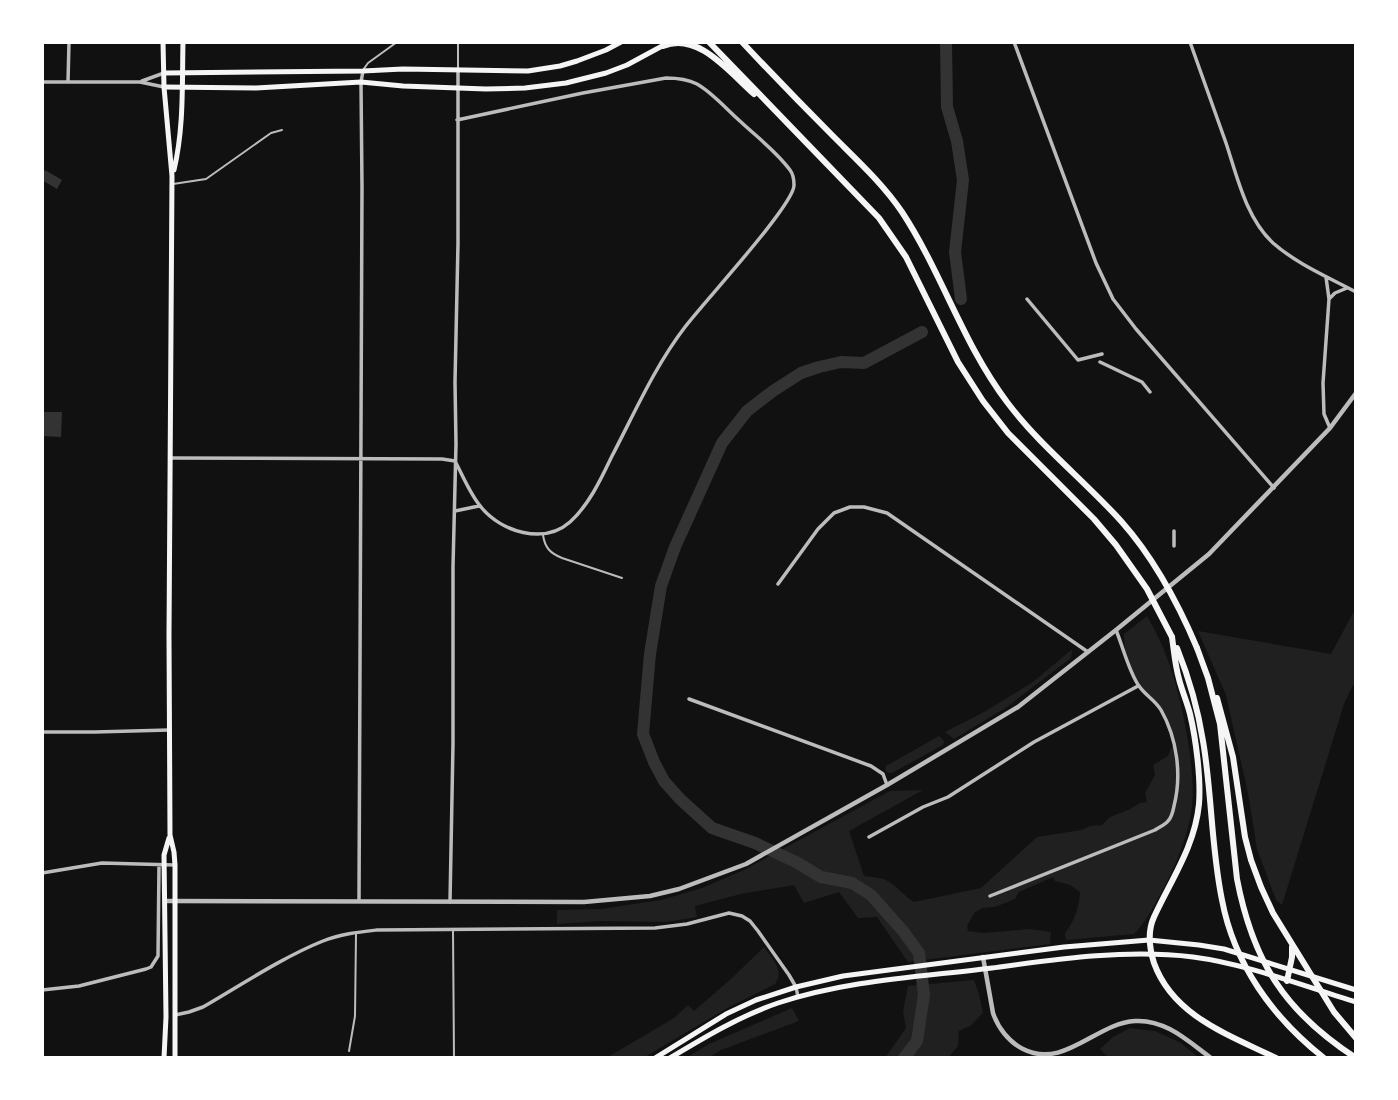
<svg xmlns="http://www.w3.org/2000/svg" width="1398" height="1100" font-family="'Sofia Sans Condensed',sans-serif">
	<rect width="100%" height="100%" fill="#111"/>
	<!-- green -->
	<path fill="#202020" d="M1353,613L1356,615V679L1344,704L1282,905L1276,900L1257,849L1248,793L1226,695L1198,631L1331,654Z
		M1147,616C1172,658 1183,706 1190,754C1192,771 1194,790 1192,807C1188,837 1175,867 1161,893C1153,907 1146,922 1134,934L1066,940L1065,933C1075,920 1079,908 1080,892L1070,885L1055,881L1053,877L1019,892L1015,899L995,907L982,908L974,913L967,926L968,931L983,933L1029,929L1051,932L1050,944L908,962L877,917L858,918L839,892L804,903L794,885L741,894L695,906L697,917L667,922L601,921L557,924V910L601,909L661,900L702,888L744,870L890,791L923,790L849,831L864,876C871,877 879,877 886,880C896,885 904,896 914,902L981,888L1037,837L1081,830L1090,826L1102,825L1110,817L1128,810L1140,803L1147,802L1145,793L1155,775L1153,765L1168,756L1173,744L1162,712L1138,686L1125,654L1124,634Z
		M1072,650L1071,658L1007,707L954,739L945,732L984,712L1033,682L1070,651Z
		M939,736L944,741L943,745L892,773H888L885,770L886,766Z
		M764,947C772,959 785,970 775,984L729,1007L643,1058H606L674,1018L688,1005L694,1011L732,978Z
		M974,980L979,994L983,1013L970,1026L959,1031L958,1046L948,1058H885L906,1028L903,1011L908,986Z
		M792,1008L799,1021L721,1050L708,1058H686L709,1044Z
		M1130,1028L1155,1031L1181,1043L1199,1058H1109L1100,1049L1113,1037Z"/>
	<!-- water -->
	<path fill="#333" d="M45,170L62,180L57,189L42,180V175Z
		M42,412H62L61,437L42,436Z"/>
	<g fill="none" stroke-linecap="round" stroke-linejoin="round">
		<!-- river -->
		<path stroke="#333" stroke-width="12" d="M946,42L947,107L957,141L963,180L955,252L961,299
			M904,1058L917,1041L924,995L919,953L903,931L871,895L852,883L821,877L796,862L755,843L712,828L680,799L664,781L654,762L643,734L650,654L661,586L675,547L722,443L747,411L773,391L801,373L819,367L841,362L864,363L922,332"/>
		<!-- service -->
		<path stroke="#bcbcbc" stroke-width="2" d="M458,68V42
			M363,70L368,63L397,42
			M173,184L206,179L271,133L282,130
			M543,535C545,548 550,553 562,558L622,578
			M453,930L454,1058
			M349,1051L355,1016L356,934"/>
		<!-- minor -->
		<path stroke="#bcbcbc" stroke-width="3.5" d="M1014,42L1096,263L1113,299L1136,329L1274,488
			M1190,42C1202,76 1214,109 1226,143C1237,176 1246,218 1273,243C1297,264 1328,277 1356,292
			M142,81L164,73
			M42,82H140L164,87
			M68,82L69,42
			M1326,277L1329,299
			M1027,299L1078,360L1102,354
			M1100,362L1142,382L1150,392
			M1330,428L1324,414L1323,383L1329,299L1335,293L1347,288
			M171,458L442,459L455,461C463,476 470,494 481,507C501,532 544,545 570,522C589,505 601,479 612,456C635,412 655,366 685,327C702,304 795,204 794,185C794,180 793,174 790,170C777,152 757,137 741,122C727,110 713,93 697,84C687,79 677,78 666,78L583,93L457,120
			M455,511L479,506
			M1174,531V546
			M778,584L818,529L834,513L850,507H864L887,513L1088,652
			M689,699L871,766L883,774L887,785
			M42,732H95L169,730
			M869,837L923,807L948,797L1034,742L1138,686
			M42,873L102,863L175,865
			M990,896L1155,830C1159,827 1165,825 1168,821C1172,817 1173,811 1174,806C1182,775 1177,738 1161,710C1155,700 1145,695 1139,686C1129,672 1123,647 1116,630
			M359,901L362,188L361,82L363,71
			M450,902L453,744V567L456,444L455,382L458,243V69
			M42,990L79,986L146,969L151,967L158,956L159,865
			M175,1015L189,1012L203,1007C241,985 283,957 323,941C340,934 359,932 377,930L655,928L687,924L729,913L742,916L750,921L758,931L789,975L796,987L798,997"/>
		<!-- tertiary -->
		<path stroke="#bcbcbc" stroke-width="4.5" d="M166,901L584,902L650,896L679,889L746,864L887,785L1018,707L1116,630L1209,554L1330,428L1356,393
			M983,957L993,1013C998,1028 1009,1042 1023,1049C1064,1070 1096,1023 1135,1021C1165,1019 1188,1041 1211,1058"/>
		<!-- secondary -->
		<path stroke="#f5f5f5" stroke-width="5" d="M165,73L363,71L403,69L528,71L560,66L577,61L606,50L621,42
			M164,87L256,88L361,82L403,86L486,89L525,88L566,83L606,73L627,65L664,45"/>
		<!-- primary -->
		<path stroke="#f5f5f5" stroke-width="5" d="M163,42L164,87L172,176L169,636L170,835L174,852L175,865V1058
			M174,170C184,128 182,85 183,42
			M164,1058L166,1017L164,855L169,838
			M655,1058L726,1014L756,1000L796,987L843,976L1064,947L1149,940L1199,945L1224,949L1356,990
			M670,1058C705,1037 740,1016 778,1003C848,980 920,977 992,968C1058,959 1126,949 1193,957C1247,964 1303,986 1356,1002"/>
		<!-- trunk -->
		<path stroke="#f5f5f5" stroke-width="6" d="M709,42L879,218L906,257L958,362L983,401L1008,433L1094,519L1116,545L1147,589L1172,637
			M742,42C772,74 803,106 834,137C858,161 883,184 902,212C942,273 963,344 1007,402C1040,446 1084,480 1121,521C1154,558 1178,603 1197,648
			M663,46C698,31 730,73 754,94"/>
		<!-- motorway -->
		<path stroke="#f5f5f5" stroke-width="6" d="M1172,637C1174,651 1175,665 1179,679C1182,691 1187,702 1190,714C1196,739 1201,779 1199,804C1195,846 1171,880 1154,917C1147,932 1149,947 1154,963C1173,1016 1229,1035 1276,1058
			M1177,648C1189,678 1198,709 1203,741C1212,793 1211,847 1222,900C1234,964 1273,1018 1324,1058
			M1197,648L1208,678L1220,724L1237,879C1253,962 1285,1012 1356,1058
			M1217,698L1233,757L1245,837L1251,860L1261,887L1273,913L1334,1012L1356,1038
			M1287,981L1292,957V947"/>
	</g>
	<!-- border -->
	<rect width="1398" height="1100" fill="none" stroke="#ffffff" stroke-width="88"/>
</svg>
